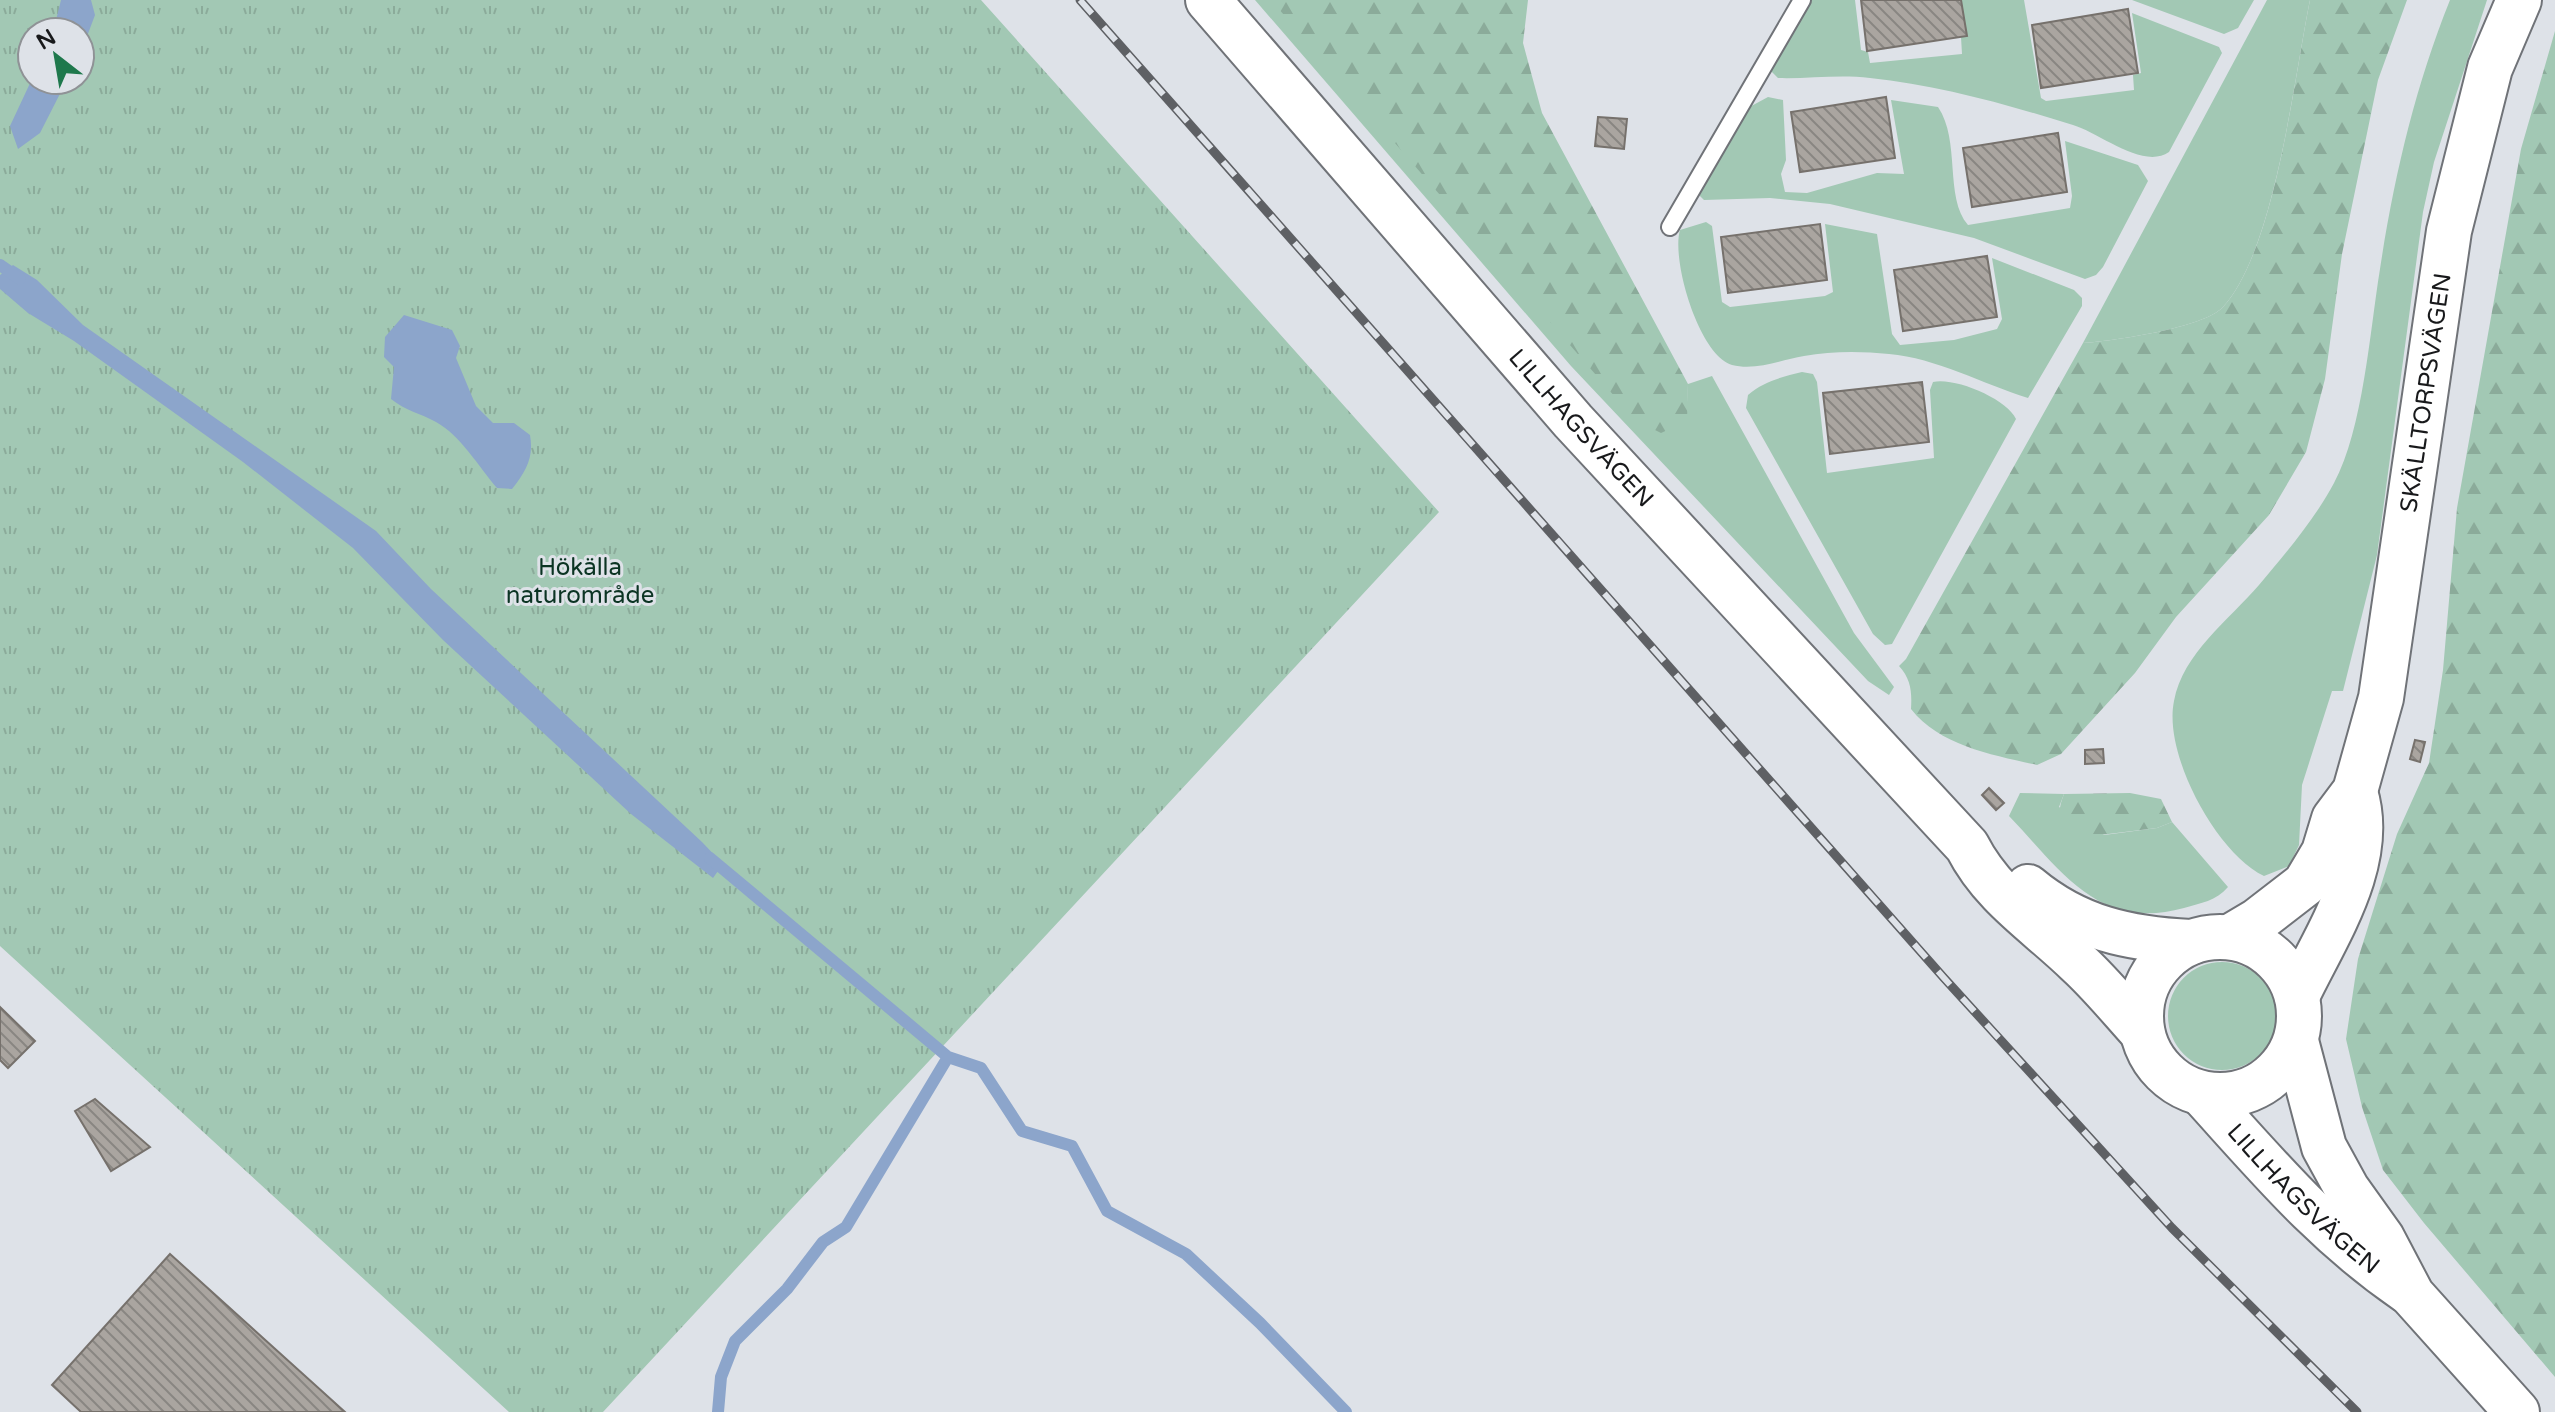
<svg xmlns="http://www.w3.org/2000/svg" width="2555" height="1412" font-family="'Varela Round',sans-serif">
	<defs>
		<pattern id="forest-firs" width="22" height="20" patternUnits="userSpaceOnUse" patternTransform="scale(2)"><rect width="22" height="20" fill="#a2c8b4"/><path d="M5 1l3.5 6h-7zM16 11l3.5 6h-7z" fill="#8bab9a"/></pattern>
		<pattern id="park-tufts" width="24" height="20" patternUnits="userSpaceOnUse" patternTransform="scale(2)"><rect width="24" height="20" fill="#a2c8b4"/><path d="M3 7l-1-3M5 7V3M7 7l1-3M15 17l-1-3M17 17v-4M19 17l1-3" fill="none" stroke="#8bab9a"/></pattern>
		<pattern id="building-back-hatch" width="6" height="6" patternUnits="userSpaceOnUse" patternTransform="scale(2)"><rect width="6" height="6" fill="#aaa5a0"/><path d="M-1 5l2 2M0 0l6 6M5-1l2 2" fill="none" stroke="#898682"/></pattern>
	</defs>
	<rect width="100%" height="100%" fill="#dee2e8"/>
	<!-- green -->
	<path fill="#a2c8b4" d="M1255,0H1272L1686,421L1688,384L1712,376L1854,633L1894,687L1889,695L1868,681L1571,366Z
		M1810,0H1855L1861,50L1868,52L1870,63L1962,54L1961,37L1967,36L1961,0H2024L2041,98L2046,101L2134,90L2133,75L2141,73L2132,13L2219,47L2222,53L2169,152C2143,170 2100,133 2073,125C2009,105 1938,85 1870,78C1839,74 1808,79 1778,78L1771,71L1774,62Z
		M2132,0H2254L2238,28L2224,34Z
		M2267,0H2310C2294,78 2275,250 2223,307C2204,328 2112,341 2083,343Z
		M2450,0H2487L2434,162L2423,212L2377,555L2343,691H2332L2302,785L2299,845L2289,866L2264,876C2216,853 2163,754 2174,701C2183,653 2229,620 2259,585C2285,554 2315,519 2334,483C2363,430 2370,330 2380,269C2394,177 2415,87 2450,0Z
		M1768,97L1783,100L1786,160L1781,174L1785,192L1807,193L1877,173L1904,174L1891,100L1938,107C1961,141 1944,197 1968,225L2070,208L2072,196L2065,141L2138,165L2148,181L2103,267L2096,275L2085,279L1974,238L1830,204L1770,198L1704,200L1698,194L1744,110Z
		M1706,222L1712,226L1722,302L1730,307L1825,296L1833,292L1825,224L1877,234L1892,334L1900,345L1954,340L1997,329L2002,319L1992,258L2074,290L2082,298V306L2028,398C1983,384 1936,358 1889,354C1861,351 1831,351 1804,356C1780,360 1756,371 1732,365C1699,355 1671,260 1680,230Z
		M1802,372L1813,374L1817,382L1827,473L1934,458L1930,390L1933,382C1955,377 2007,399 2016,419L1892,644L1885,645L1873,634L1746,408L1748,395C1764,381 1782,377 1802,372Z
		M2020,793L2064,794L2059,807L2104,835L2157,828L2172,822L2228,887C2216,901 2201,903 2184,908C2098,932 2061,870 2009,816Z
		M2168 1016a54 54 0 1 1 108 0a54 54 0 1 1-108 0Z"/>
	<!-- forest -->
	<path fill="url(#forest-firs)" d="M1271,0H1528L1523,43L1542,113L1688,384L1687,421L1661,433L1635,420Z
		M2310,0H2407L2378,80L2342,254L2325,379L2306,452L2269,515L2176,617L2135,673L2061,754L2037,765C1993,755 1940,746 1911,709C1912,692 1911,679 1899,666L1906,659L2083,343C2112,341 2204,328 2223,307C2275,250 2294,79 2310,0Z
		M2555,31V1377L2424,1223L2383,1170L2362,1107L2346,1039L2358,959L2397,834L2429,763L2443,670L2457,508L2521,149Z
		M2130,793L2161,799L2172,822L2157,828L2076,838C2058,826 2056,814 2064,794Z"/>
	<!-- park -->
	<path fill="url(#park-tufts)" fill-rule="evenodd" d="M0,0H981L1439,512L603,1412H509L0,946ZM32,32H80V80H32Z"/>
	<!-- water -->
	<path fill="#8ca5cb" d="M61,0H91L95,15L80,55V32H53Z
		M32,79L67,80L40,133L18,149L10,126Z
		M13,265L37,280L83,325L376,531L431,589L702,842L723,864L713,878L631,814L443,640L353,548L243,462L74,341L28,313L0,289V275Z
		M404,315L452,330L460,346L456,358L476,406L493,423H514L530,435C534,458 526,471 512,489L497,488C479,467 460,435 436,422C420,413 406,411 391,399L394,367L384,357L385,337Z"/>
	<g fill="none" stroke-linecap="round" stroke-linejoin="round">
		<!-- stream -->
		<path stroke="#8ca5cb" stroke-width="12" d="M0,265L20,279
			M710,858L948,1057L981,1068L1022,1131L1072,1146L1107,1211L1186,1254L1260,1323L1346,1412
			M718,1412L721,1377L735,1341L787,1289L823,1242L846,1227L948,1057"/>
	</g>
	<!-- building -->
	<path fill="url(#building-back-hatch)" stroke="#76716c" stroke-width="2" d="M1861,0H1961L1967,36L1867,51Z
		M2128,9L2138,73L2041,88L2032,25Z
		M1886,97L1895,158L1800,172L1791,112Z
		M1598,117L1627,119L1624,149L1595,146Z
		M2058,133L2067,192L1972,207L1963,148Z
		M1820,224L1827,280L1728,293L1721,237Z
		M1987,256L1997,317L1903,331L1894,270Z
		M1922,382L1929,442L1830,454L1823,393Z
		M2415,740L2425,742L2420,762L2410,759Z
		M2103,749L2104,763L2085,764V750Z
		M1989,788L2004,803L1996,810L1982,795Z
		M0,1007L35,1041L8,1068L0,1060Z
		M95,1099L150,1147L111,1171L75,1111Z
		M170,1254L345,1412H81L52,1385Z"/>
	<g fill="none" stroke-linecap="round" stroke-linejoin="round">
		<defs>
			<path id="lane" d="M1670,227L1802,0"/>
			<g id="secondary">
				<path id="s1" d="M1208,0L1573,421L1967,846C1993,897 2038,924 2078,963C2101,984 2121,1009 2142,1032"/>
				<path d="M2028,887C2077,928 2129,939 2191,942"/>
				<circle cx="2220" cy="1016" r="79"/>
				<path id="s2" d="M2230,937L2257,921L2305,884L2324,852L2334,819L2355,791L2381,698L2449,231L2490,68L2519,0"/>
				<path d="M2297,996C2326,935 2377,862 2355,792"/>
				<path d="M2296,1041L2324,1147L2347,1189L2382,1238L2412,1295L2517,1412"/>
				<path id="s3" d="M2202,1094C2270,1169 2323,1233 2407,1291"/>
			</g>
		</defs>
		<!-- lane casing -->
		<use href="#lane" stroke="#707378" stroke-width="20"/>
		<!-- secondary casing -->
		<use href="#secondary" stroke="#707378" stroke-width="48"/>
		<!-- lane -->
		<use href="#lane" stroke="#fff" stroke-width="16"/>
		<!-- secondary -->
		<use href="#secondary" stroke="#fff" stroke-width="44"/>
		<defs>
			<path id="rail" d="M1080,0L1944,978L2172,1228L2357,1412"/>
		</defs>
		<!-- rail casing -->
		<use href="#rail" stroke="#5e6064" stroke-width="9"/>
		<!-- rail -->
		<use href="#rail" stroke="#dee2e8" stroke-width="6" stroke-dasharray="18" stroke-linecap="butt"/>
	</g>
	<g text-anchor="middle" stroke-width="6" stroke-linejoin="round" paint-order="stroke">
		<!-- street labels -->
		<g font-size="24" fill="#18191b" stroke="#dee2e8">
			<text dy="8" stroke="none"><textPath href="#s2" startOffset="604">SKÄLLTORPSVÄGEN</textPath></text>
			<text dy="8" stroke="none"><textPath href="#s1" startOffset="568">LILLHAGSVÄGEN</textPath></text>
			<text dy="8" stroke="none"><textPath href="#s3" startOffset="146">LILLHAGSVÄGEN</textPath></text>
		</g>
		<!-- park labels -->
		<g font-size="24" fill="#0b3423" stroke="#dee2e8">
			<text x="580" y="575">Hökälla<tspan x="580" dy="28">naturområde</tspan></text>
		</g>
	</g>
	<!-- north arrow -->
	<g transform="translate(56 56) rotate(329)"><circle r="38" fill="#dee2e8" stroke="#8f9296" stroke-width="2"/>
	<path d="M0-6L14 30L0 20L-14 30Z" fill="#1e784c"/>
	<text y="-12" font-size="22" font-weight="bold" text-anchor="middle" fill="#18191b">N</text>
	</g>
</svg>
